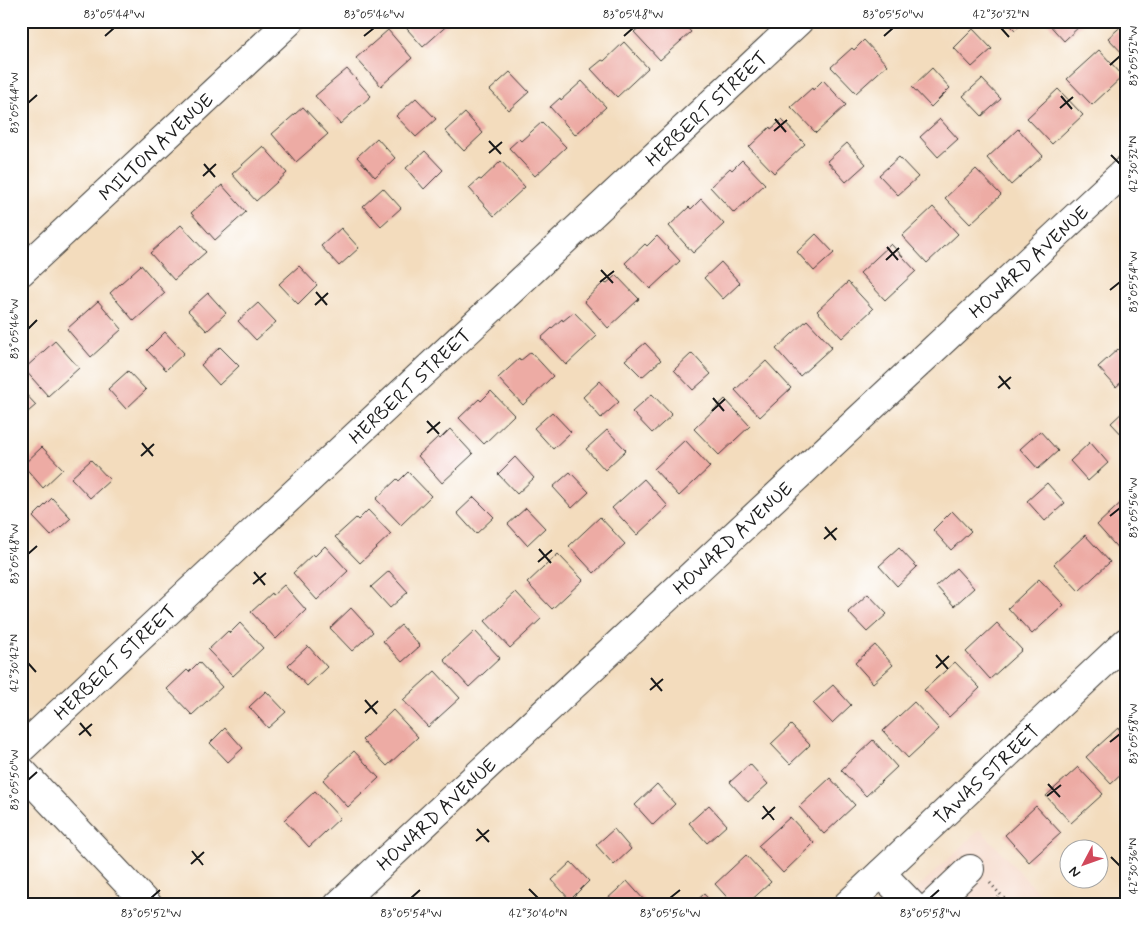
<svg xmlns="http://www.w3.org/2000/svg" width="1147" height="926" font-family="Mynerve,sans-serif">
	<rect width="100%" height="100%" fill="#fff"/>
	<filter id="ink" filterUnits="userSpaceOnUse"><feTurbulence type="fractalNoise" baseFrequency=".02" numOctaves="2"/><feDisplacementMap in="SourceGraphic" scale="10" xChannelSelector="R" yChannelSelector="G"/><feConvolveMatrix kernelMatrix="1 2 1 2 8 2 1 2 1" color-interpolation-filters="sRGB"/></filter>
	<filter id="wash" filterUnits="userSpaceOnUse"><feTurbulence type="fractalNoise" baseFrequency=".0096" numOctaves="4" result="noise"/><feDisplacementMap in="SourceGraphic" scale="20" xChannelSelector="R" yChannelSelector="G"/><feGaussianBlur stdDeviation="1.12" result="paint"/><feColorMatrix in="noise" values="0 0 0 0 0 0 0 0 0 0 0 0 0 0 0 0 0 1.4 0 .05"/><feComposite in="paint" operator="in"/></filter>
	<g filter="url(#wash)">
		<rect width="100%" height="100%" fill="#f3dcbd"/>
		<!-- built -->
		<path fill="#f4d3c1" d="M980,829L1050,905H899Z"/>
		<g id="blocks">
			<!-- building -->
			<path fill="#edaba4" d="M400,21H452L423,47Z
				M650,21H681L691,32L660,60L634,32L644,23L646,24Z
				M1006,21H1025L1015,30Z
				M1046,21H1082L1083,23L1064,41Z
				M1126,22V57L1108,38Z
				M973,29L992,49L972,67L954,48Z
				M388,30L412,58L381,86L356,58Z
				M864,40L887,65L856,93L831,67L852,48L854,50Z
				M624,42L648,68L617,97L591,69L602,60L604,61Z
				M1099,50L1123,76L1092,105L1067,79Z
				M932,68L950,88L931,107L912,87Z
				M347,69L371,96L340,124L315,96Z
				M510,72L529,92L509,110L490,90Z
				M982,79L1001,99L982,116L963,96Z
				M823,80L846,105L816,133L791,107L812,88L813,90Z
				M582,81L606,107L575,135L550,107L560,98L561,100Z
				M1058,89L1083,115L1052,144L1027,118Z
				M416,98L436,119L416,137L396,116Z
				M303,107L328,134L296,162L272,134Z
				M465,113L483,133L464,151L445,131Z
				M940,119L958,139L938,157L920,137Z
				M782,120L805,144L774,173L749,147L770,127L771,129Z
				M542,122L566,147L535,176L509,148L519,139L521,141Z
				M1018,129L1043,156L1011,185L987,158Z
				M377,138L395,158L375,177L357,157Z
				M847,143L866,164L846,182L827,161Z
				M263,146L287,173L256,201L232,174Z
				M425,151L443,170L424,189L406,168Z
				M899,157L918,177L898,195L879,175Z
				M742,160L765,184L734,213L710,187L730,168L732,170Z
				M501,161L525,187L494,216L469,188L479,179L481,180Z
				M976,169L1001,195L970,224L945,198Z
				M222,185L246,212L215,240L191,213Z
				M383,188L401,208L381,226L363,206Z
				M701,199L724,224L693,253L669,226L689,207L691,209Z
				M933,207L958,234L927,263L902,236Z
				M181,225L206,252L174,280L150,253Z
				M341,228L359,248L339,266L321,246Z
				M816,234L834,253L814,271L797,252Z
				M657,236L680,261L650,289L625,263L645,244L647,246Z
				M891,244L916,271L885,300L860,273Z
				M721,262L740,283L723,299L704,278Z
				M141,265L165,293L134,321L110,293Z
				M299,266L317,285L298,304L279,284Z
				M616,275L639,299L608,328L584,301L604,282L606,284Z
				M848,282L873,309L842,338L817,311Z
				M208,293L226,313L207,331L188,311Z
				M98,301L122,329L91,357L67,329Z
				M258,303L276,322L256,340L238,321Z
				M574,312L597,336L566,365L541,338L562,319L563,321Z
				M807,320L832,347L800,376L776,349Z
				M165,332L184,353L166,370L147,350Z
				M55,341L79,368L48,396L24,369Z
				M645,343L661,360L642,377L625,360Z
				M220,347L239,366L219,385L201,365Z
				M1118,349L1126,357V378L1116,387L1098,367Z
				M531,352L553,376L523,405L498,378L519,359L520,361Z
				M692,353L711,374L693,390L674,370Z
				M766,361L791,388L760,417L735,390Z
				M128,371L146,390L126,409L108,389Z
				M600,381L619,402L601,418L583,397Z
				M21,389L36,405L21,418Z
				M491,391L514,415L484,444L459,418L479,399L481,401Z
				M652,394L672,415L652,433L632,412Z
				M725,399L750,426L719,455L694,429Z
				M1126,409V439L1111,423Z
				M552,412L571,432L553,449L534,428Z
				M450,429L473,454L442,483L418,456L438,437L440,439Z
				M607,430L626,450L605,470L586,449Z
				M1040,431L1058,451L1038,469L1020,449Z
				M685,440L710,467L679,496L654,469Z
				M1090,442L1108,463L1088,481L1070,461Z
				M42,447L63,469L43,488L23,465Z
				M515,457L534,478L517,494L498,474Z
				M91,460L110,480L90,498L71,478Z
				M408,472L431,496L401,525L376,499L397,479L399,481Z
				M570,472L589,492L572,508L553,487Z
				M644,479L668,506L637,535L612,508Z
				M1047,483L1065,503L1045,521L1027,501Z
				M474,497L494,517L476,534L457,513Z
				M52,498L71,518L51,536L33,517Z
				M1126,498V548L1121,552L1097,525Z
				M526,508L545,528L527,545L508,524Z
				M368,510L391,534L360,563L335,537L356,518L358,520Z
				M952,511L971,531L951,550L933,530Z
				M600,517L625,544L594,573L569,546Z
				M1085,535L1110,562L1079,591L1054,564Z
				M325,546L348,571L317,600L293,573L313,554L315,556Z
				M899,548L917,567L897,586L879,566Z
				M558,554L583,580L552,609L527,583Z
				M956,568L974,588L954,606L936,586Z
				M389,571L408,592L390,608L371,587Z
				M1039,579L1064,605L1032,634L1008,608Z
				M284,585L306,610L276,639L251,612L272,593L273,595Z
				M516,592L541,619L510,648L485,621Z
				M868,594L887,614L867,632L848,612Z
				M351,608L373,632L352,651L330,628Z
				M240,623L263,648L233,676L208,650L228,631L230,633Z
				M997,623L1022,650L990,679L966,652Z
				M401,625L420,646L402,662L383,641Z
				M475,631L500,658L469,687L444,660Z
				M875,645L893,665L873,683L855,663Z
				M308,646L327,667L307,686L288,665Z
				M199,662L222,687L192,715L167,689L187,670L189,672Z
				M955,662L980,688L949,717L924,690Z
				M435,671L460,698L428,727L403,700Z
				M833,685L851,705L832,723L813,703Z
				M266,691L286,712L268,728L249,707Z
				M914,702L939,729L908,758L883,731Z
				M393,710L418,737L387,766L362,740Z
				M791,725L810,745L790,764L771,744Z
				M225,728L243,748L228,762L210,743Z
				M1118,728L1126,737V770L1111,784L1086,757Z
				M873,740L897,767L866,796L841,770Z
				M354,751L379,778L348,807L323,780Z
				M750,764L768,784L748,802L730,782Z
				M1078,767L1103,794L1071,823L1046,796Z
				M830,778L855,805L824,834L799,807Z
				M657,784L675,804L653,825L635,805Z
				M315,791L340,818L309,847L284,820Z
				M709,805L727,825L707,843L689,823Z
				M1036,806L1061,833L1029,862L1005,835Z
				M790,817L814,843L783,873L758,846Z
				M614,829L631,849L614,865L596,845Z
				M746,855L771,882L746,905H734L715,884Z
				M571,862L589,881L570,900L552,880Z
				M627,881L645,901L641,905H613L607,899Z
				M704,894L714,905H692Z"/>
		</g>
	</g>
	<g filter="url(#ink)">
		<use href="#blocks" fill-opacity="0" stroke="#3c3934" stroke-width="1"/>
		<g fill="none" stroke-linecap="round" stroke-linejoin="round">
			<defs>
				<g id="minor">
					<path id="s1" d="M21,272L290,21"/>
					<path id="s2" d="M21,749L799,21"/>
					<path d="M21,770L148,905"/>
					<path d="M881,873L912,905"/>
					<path id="s3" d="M338,905L1126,170"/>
					<path id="s4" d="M847,905L1126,642"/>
					<path d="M932,905L970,869"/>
				</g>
			</defs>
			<!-- minor casing -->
			<use href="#minor" stroke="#3c3934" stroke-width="30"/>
			<!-- path -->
			<path stroke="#3c3934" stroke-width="3" stroke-dasharray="1 4" stroke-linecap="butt" d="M990,883L1010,905
				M991,905L1001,895
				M1125,905L1126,904"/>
			<!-- minor -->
			<use href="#minor" stroke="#fff" stroke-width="28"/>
		</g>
	</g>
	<!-- ticks -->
	<path fill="none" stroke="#1c1c1c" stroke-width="2" d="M1001,28L1009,37M105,36L114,28M364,36L374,28M624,36L633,28M884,36L893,28M1110,65L1120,56M1061,96L1072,109M28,103L37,95M1060,108L1073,97M775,119L786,132M774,131L787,120M489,141L501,154M489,153L502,142M1111,155L1120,164M204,164L215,177M203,176L216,164M887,247L898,260M886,260L899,248M601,270L613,283M600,282L614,271M1110,290L1120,282M316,292L327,305M315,305L328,293M28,329L37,320M999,376L1010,389M998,388L1011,377M713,398L724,411M712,411L725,399M427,421L439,434M427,433L440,422M142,443L153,456M141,456L154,444M1110,516L1120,508M825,527L836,540M824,539L837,528M539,549L551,563M28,554L37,546M538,562L552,550M254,572L265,585M253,584L266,573M936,655L948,669M28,663L36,672M936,668L949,656M651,678L662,691M650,690L663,679M365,700L377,714M365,713L378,701M80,723L91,736M79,735L92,724M1110,742L1120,734M28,780L37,772M1048,784L1060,797M1047,796L1061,785M763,806L774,820M762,819L775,807M477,829L489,842M476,841L489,830M192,851L203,865M1111,857L1120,866M191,864L204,852M529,889L538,898M151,898L160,890M411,898L420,890M670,898L680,890M930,898L939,890"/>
	<g text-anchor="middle" stroke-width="4" stroke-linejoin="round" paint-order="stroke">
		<!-- street labels -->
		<g font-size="19" fill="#1c1c1c" stroke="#fff">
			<text dy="7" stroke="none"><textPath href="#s2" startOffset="938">HERBERT STREET</textPath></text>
			<text dy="7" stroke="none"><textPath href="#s1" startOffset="184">MILTON AVENUE</textPath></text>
			<text dy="7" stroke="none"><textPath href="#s3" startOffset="944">HOWARD AVENUE</textPath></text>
			<text dy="7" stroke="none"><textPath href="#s2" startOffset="532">HERBERT STREET</textPath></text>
			<text dy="7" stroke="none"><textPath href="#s3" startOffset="539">HOWARD AVENUE</textPath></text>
			<text dy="7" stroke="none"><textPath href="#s2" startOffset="128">HERBERT STREET</textPath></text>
			<text dy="7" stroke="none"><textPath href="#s4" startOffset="191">TAWAS STREET</textPath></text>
			<text dy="7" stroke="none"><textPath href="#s3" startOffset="134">HOWARD AVENUE</textPath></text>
		</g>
	</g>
	<!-- margin -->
	<rect width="1147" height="926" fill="none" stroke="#fff" stroke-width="55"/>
	<!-- north arrow -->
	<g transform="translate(1084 864) rotate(229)"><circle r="24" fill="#ffffff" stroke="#a4a4a4"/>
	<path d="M0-4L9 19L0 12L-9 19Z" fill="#d1495b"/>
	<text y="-8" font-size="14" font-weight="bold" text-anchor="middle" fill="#1c1c1c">N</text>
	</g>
	<rect x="28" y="28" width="1092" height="870" fill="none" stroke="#1c1c1c" stroke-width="2"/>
	<g font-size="12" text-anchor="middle" fill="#1c1c1c">
		<text x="114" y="18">83°05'44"W</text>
		<text x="374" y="18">83°05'46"W</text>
		<text x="633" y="18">83°05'48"W</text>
		<text x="893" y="18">83°05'50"W</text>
		<text x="1001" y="18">42°30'32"N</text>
		<text transform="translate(1133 56) rotate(-90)" y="4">83°05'52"W</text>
		<text transform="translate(14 103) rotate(-90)" y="4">83°05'44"W</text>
		<text transform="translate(1133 164) rotate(-90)" y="4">42°30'32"N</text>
		<text transform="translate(1133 282) rotate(-90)" y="4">83°05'54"W</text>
		<text transform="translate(14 329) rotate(-90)" y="4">83°05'46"W</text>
		<text transform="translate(1133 508) rotate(-90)" y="4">83°05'56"W</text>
		<text transform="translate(14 554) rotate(-90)" y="4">83°05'48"W</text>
		<text transform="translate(14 663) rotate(-90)" y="4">42°30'42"N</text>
		<text transform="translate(1133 734) rotate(-90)" y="4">83°05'58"W</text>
		<text transform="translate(14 780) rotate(-90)" y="4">83°05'50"W</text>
		<text transform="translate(1133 866) rotate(-90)" y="4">42°30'36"N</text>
		<text x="151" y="917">83°05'52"W</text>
		<text x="411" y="917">83°05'54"W</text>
		<text x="538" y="917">42°30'40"N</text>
		<text x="670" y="917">83°05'56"W</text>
		<text x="930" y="917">83°05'58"W</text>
	</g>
</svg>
